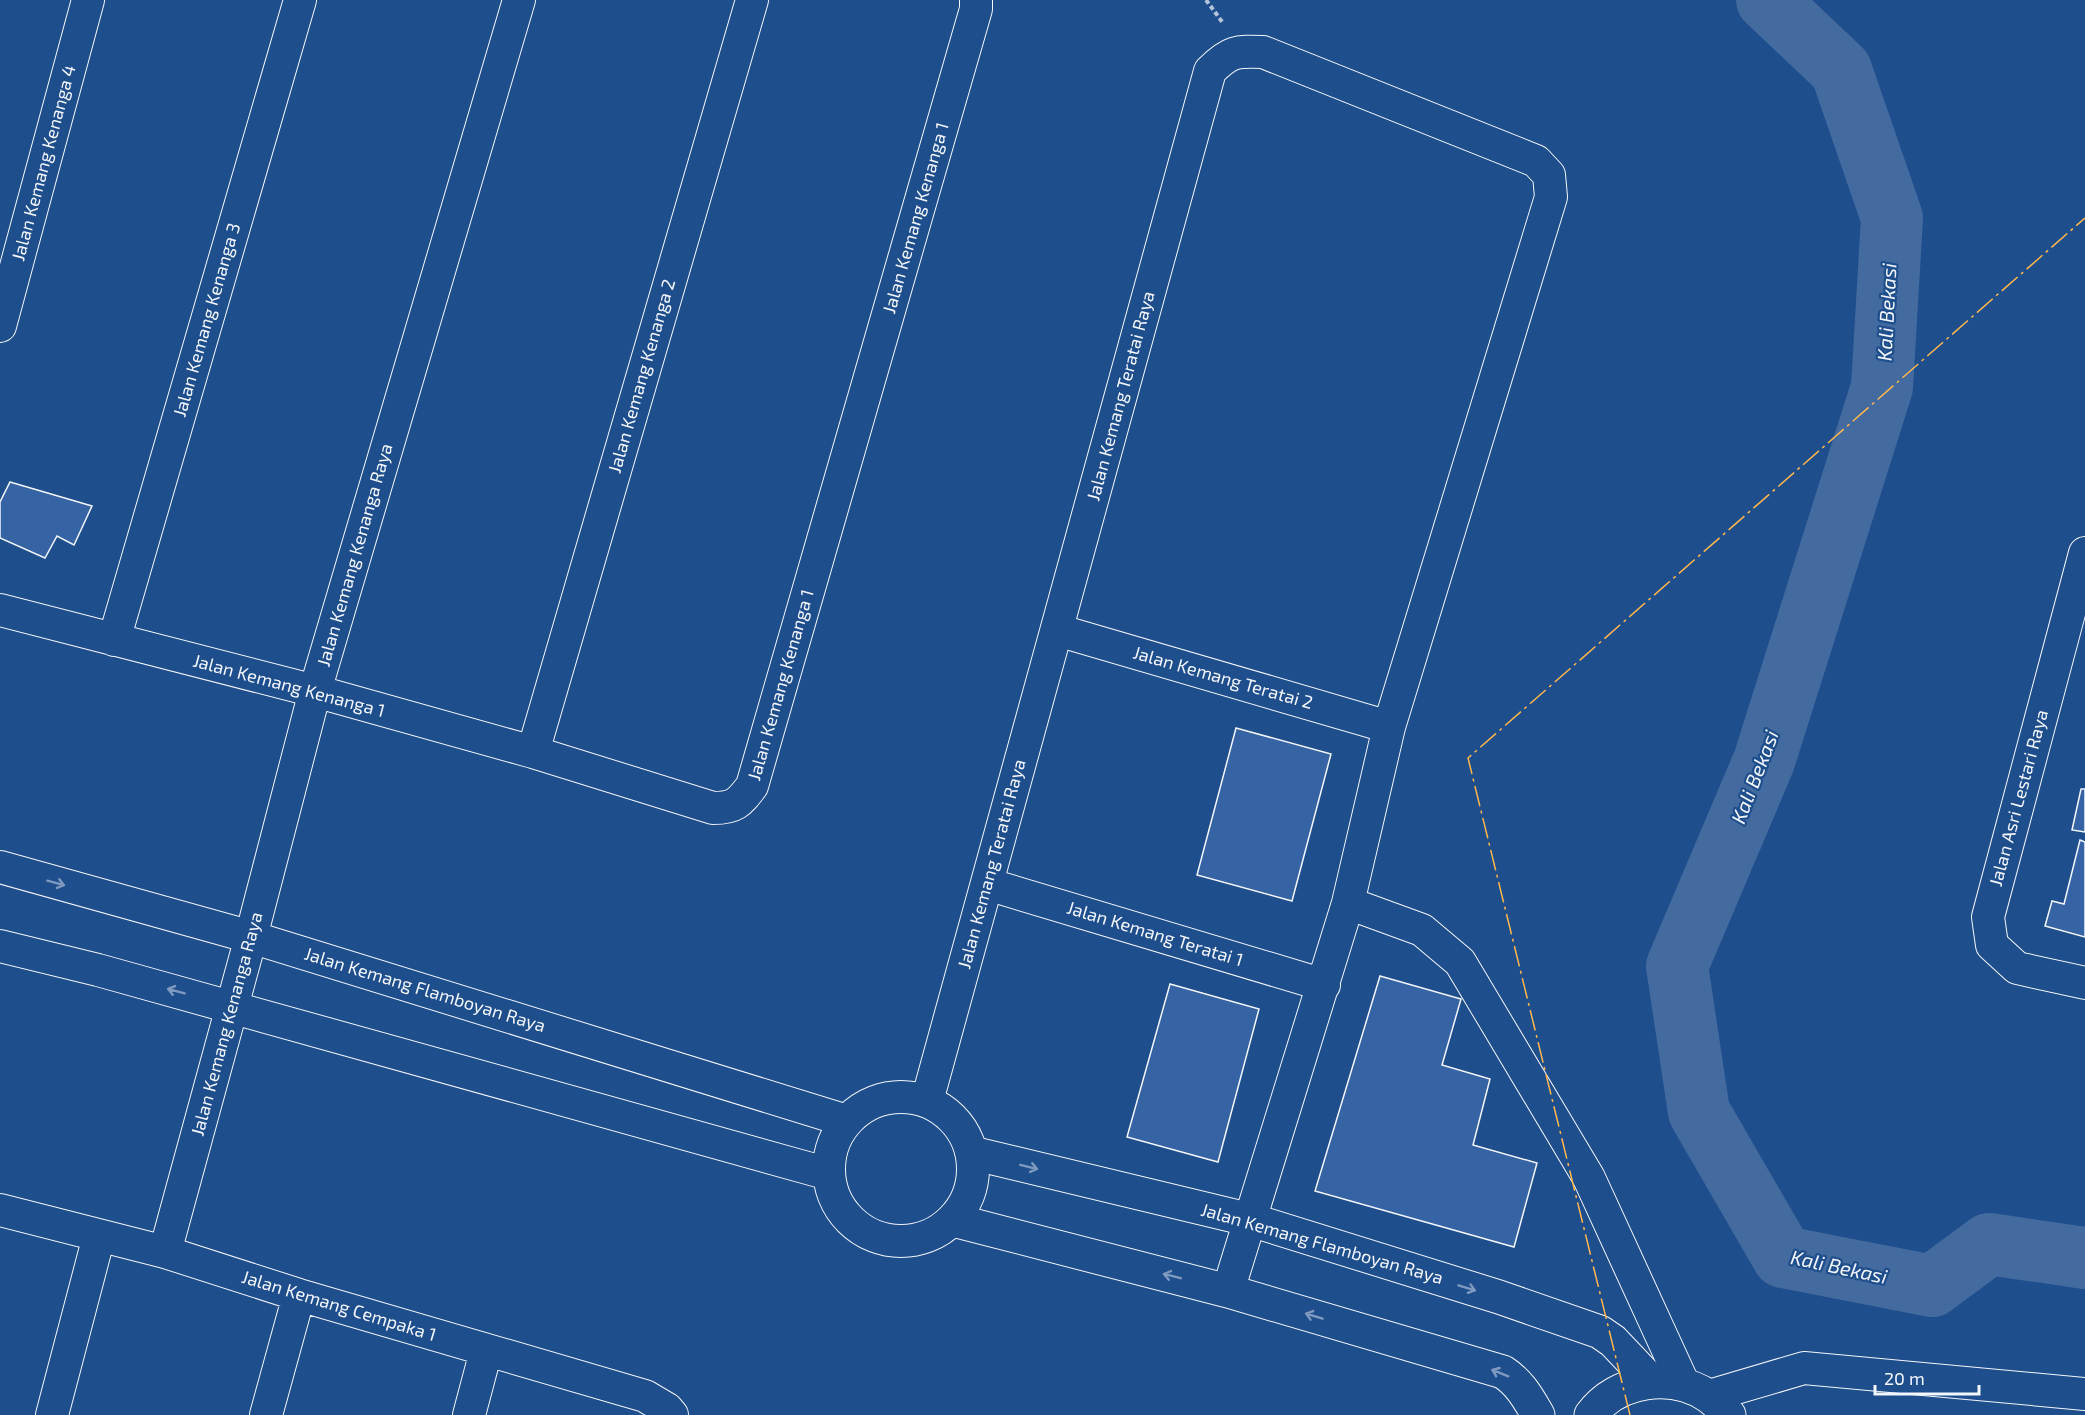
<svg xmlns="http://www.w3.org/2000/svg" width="2085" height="1415" font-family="'Exo 2',sans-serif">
	<rect width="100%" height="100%" fill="#1f4e8c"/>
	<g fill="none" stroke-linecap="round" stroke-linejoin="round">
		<!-- river -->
		<path stroke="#446ba0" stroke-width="62" d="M1767,0L1841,70L1892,218L1882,387L1764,761L1677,966L1699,1112L1783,1257L1932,1286L1989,1244L2085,1258"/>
	</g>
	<!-- building -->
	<path fill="#3563a3" stroke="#f2f6ff" stroke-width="1.5" d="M10,482L92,506L74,545L57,536L45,558L0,538V502Z
		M1236,728L1331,754L1292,901L1197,875Z
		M2081,789H2085V832L2072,830Z
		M2080,840L2085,842V937L2045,926L2052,901L2064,904Z
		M1380,976L1461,999L1442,1065L1490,1079L1473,1145L1537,1163L1514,1247L1315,1191Z
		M1170,984L1259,1009L1218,1162L1127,1137Z"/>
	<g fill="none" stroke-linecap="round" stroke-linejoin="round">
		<defs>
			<path id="minor" d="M0,326L88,0
				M2085,553L1988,917L1992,945L2017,968L2085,983
				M0,610L315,691L533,752L713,808C735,808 739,803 752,786L976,9V0
				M1057,630L1389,727
				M114,640L300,0
				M533,752L752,0
				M0,867L251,937L847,1121
				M987,884L1324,985
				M1348,903L1422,930L1460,962L1589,1178L1684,1385
				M0,946L98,970L829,1174
				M829 1169a72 72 0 1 1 144 0a72 72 0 1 1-144 0Z
				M927,1101L1210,71C1230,51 1236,51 1263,52L1536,161L1549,175L1551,197L1389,727L1348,903L1228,1291
				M0,1210L165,1252L299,1295L645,1396L667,1409L672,1415
				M165,1252L251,937L315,691L519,0
				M1709,1396L1804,1368L2085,1394
				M52,1415L99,1236
				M266,1415L299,1295
				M469,1415L486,1351"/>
			<path id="tertiary" d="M972,1153L1251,1220L1499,1297L1600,1332L1613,1341L1651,1381
				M953,1220L1228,1291L1503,1372C1520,1383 1528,1398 1538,1415
				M1591,1415C1617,1379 1672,1372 1708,1396C1716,1401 1722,1409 1729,1415"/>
		</defs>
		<!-- minor casing -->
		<use href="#minor" stroke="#f2f6ff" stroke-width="34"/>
		<!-- tertiary casing -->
		<use href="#tertiary" stroke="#f2f6ff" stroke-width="35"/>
		<!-- path -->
		<path stroke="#b3c4dc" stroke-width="4" stroke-dasharray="4.5 3" stroke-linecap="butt" d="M1206,0L1223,23"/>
		<!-- minor -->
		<use href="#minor" stroke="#1f4e8c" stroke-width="32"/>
		<!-- tertiary -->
		<use href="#tertiary" stroke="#1f4e8c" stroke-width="33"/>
		<!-- power -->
		<path stroke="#ffb74d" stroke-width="1.5" stroke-dasharray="21 4.5 3 4.5" stroke-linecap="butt" d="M1630,1415L1468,758L2085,218"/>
	</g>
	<!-- one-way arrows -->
	<defs><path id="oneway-shaft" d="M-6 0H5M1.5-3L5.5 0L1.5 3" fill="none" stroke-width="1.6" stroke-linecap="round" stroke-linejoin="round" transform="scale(1.5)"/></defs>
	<g stroke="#7e9ac0">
		<use href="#oneway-shaft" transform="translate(56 883) rotate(15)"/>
		<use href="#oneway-shaft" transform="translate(176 991) rotate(-165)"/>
		<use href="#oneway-shaft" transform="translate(1029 1167) rotate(14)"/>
		<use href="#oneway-shaft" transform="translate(1172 1276) rotate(-166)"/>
		<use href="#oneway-shaft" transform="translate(1467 1288) rotate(17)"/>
		<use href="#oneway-shaft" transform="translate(1314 1316) rotate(-163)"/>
		<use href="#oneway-shaft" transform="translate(1500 1373) rotate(-158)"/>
	</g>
	<g text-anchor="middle" stroke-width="4.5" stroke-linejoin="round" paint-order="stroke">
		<!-- street labels -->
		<g font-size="18" fill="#f2f6ff" stroke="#1f4e8c">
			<text transform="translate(44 163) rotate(-75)" y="6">Jalan Kemang Kenanga 4</text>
			<text transform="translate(916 218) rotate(-74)" y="6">Jalan Kemang Kenanga 1</text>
			<text transform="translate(207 320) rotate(-74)" y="6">Jalan Kemang Kenanga 3</text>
			<text transform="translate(642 376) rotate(-74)" y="6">Jalan Kemang Kenanga 2</text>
			<text transform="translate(1121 396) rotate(-75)" y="6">Jalan Kemang Teratai Raya</text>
			<text transform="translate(355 555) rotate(-74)" y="6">Jalan Kemang Kenanga Raya</text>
			<text transform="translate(1223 678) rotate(16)" y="6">Jalan Kemang Teratai 2</text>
			<text transform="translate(781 685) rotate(-74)" y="6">Jalan Kemang Kenanga 1</text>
			<text transform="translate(289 686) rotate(15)" y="6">Jalan Kemang Kenanga 1</text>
			<text transform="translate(2019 798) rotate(-75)" y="6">Jalan Asri Lestari Raya</text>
			<text transform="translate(992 864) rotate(-75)" y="6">Jalan Kemang Teratai Raya</text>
			<text transform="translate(1155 934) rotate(17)" y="6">Jalan Kemang Teratai 1</text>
			<text transform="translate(425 990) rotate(17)" y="6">Jalan Kemang Flamboyan Raya</text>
			<text transform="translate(227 1024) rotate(-75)" y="6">Jalan Kemang Kenanga Raya</text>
			<text transform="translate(1322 1244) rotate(16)" y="6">Jalan Kemang Flamboyan Raya</text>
			<text transform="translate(339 1306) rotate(17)" y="6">Jalan Kemang Cempaka 1</text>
		</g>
		<!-- water labels -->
		<g font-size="20" font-style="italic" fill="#f2f6ff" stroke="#1f4e8c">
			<text transform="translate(1887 312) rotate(-87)" y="7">Kali Bekasi</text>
			<text transform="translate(1755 777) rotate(-69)" y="7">Kali Bekasi</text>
			<text transform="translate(1839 1267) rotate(12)" y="7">Kali Bekasi</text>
		</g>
	</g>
	<!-- scale -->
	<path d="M1875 1385v9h104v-9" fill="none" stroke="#f2f6ff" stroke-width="3"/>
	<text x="1884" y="1385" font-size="18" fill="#f2f6ff" stroke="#1f4e8c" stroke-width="4.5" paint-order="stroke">20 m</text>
</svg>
